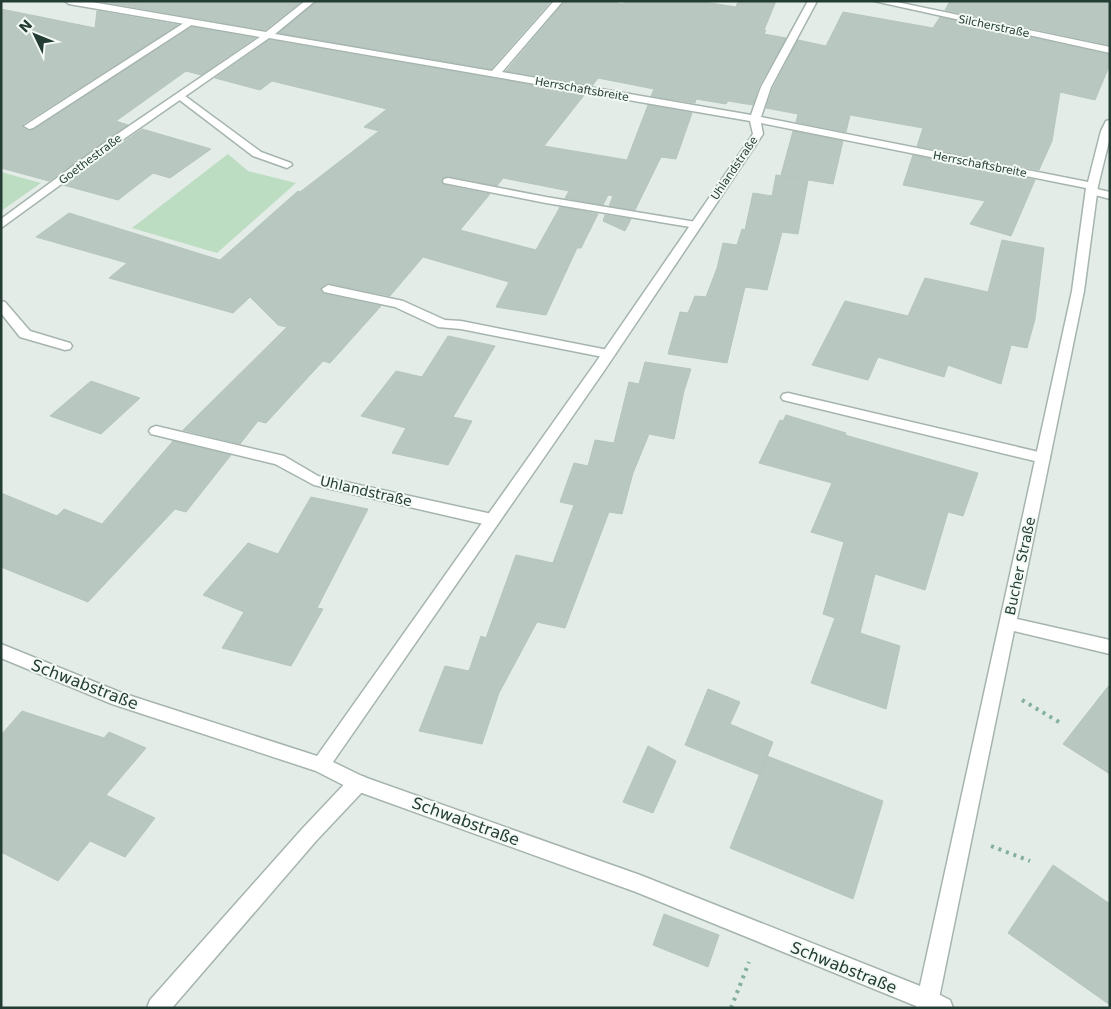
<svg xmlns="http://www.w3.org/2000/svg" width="1111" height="1009" font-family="'DejaVu Sans',sans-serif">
	<rect width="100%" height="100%" fill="#e3ece7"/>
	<!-- green -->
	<path fill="#bcddc2" d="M228,154L248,171L296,183L217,253L132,228Z
		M1,172L41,183L1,211Z"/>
	<!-- building -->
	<path fill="#b8c7c0" stroke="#b5c6bd" d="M98,1H302L265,30Z
		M317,1H551L491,69L279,33Z
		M565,1H607L623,4L625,1H698L736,7L738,1H776L764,30H766L764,34L786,38L759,86L753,105L728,101L726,104L696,99L695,103L651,96L654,89L598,78L592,86L506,71Z
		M950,1H1110V45L945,10Z
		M1,9L95,28L97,11L178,25L23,124V128L29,131L192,27L255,38L201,75L186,71L116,121L128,125L49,181L1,168Z
		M843,12L933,28L940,17L1110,55V64L1095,100L1060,92L1052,141L1039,170L917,146L923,128L850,115L846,132L796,122L798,114L766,108L773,88L798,40L826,46Z
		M269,40L585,94L544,146L627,160L648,105L692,113L676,159L661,157L635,210L609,206L613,196L608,195L603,205L565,198L569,191L503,178L497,186L448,176L444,177L441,182L444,185L490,194L460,230L536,250L560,207L598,214L581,248H577L546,315L496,307L509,282L423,257L390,296L327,283L320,289L324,294L381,306L330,363L323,361L266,423L258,421L240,444L183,430L287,327L278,325L250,297L233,313L109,278L127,263L36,237L69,213L220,260L298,191L300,192L379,131L364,127L387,109L272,81L260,90L215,78Z
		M142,129L211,149L170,178L153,173L118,200L63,185Z
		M793,131L843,141L833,184L808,180L798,234L782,232L767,290L745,287L727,363L668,354L680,312L688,313L695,296L706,297L717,268L723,243L737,245L742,229L745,230L753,193L772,196L776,175L802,179L781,175Z
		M913,155L1035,180L1011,236L970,224L985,201L903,185Z
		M605,215L631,219L625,231L603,221Z
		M1002,240L1044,248L1035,319L1027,348L1011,345L1001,384L948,365L944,377L878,357L868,380L812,365L845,301L908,316L925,278L988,292Z
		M448,336L495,346L453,417L472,421L448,465L392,453L406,428L361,416L396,371L422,377Z
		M645,362L691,369L684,391L674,439L649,434L633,473L622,514L609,512L565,628L537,622L499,693L482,744L419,731L445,666L469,671L481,636L486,638L516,555L553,563L574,505L560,502L574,463L588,466L595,440L614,443L629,382L639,384Z
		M91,381L140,398L101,434L50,416Z
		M786,415L846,433L845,435L978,473L963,516L948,512L925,590L875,574L860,633L900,646L886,709L811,683L835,618L823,614L844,542L811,532L832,483L759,463L780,420L783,421Z
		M173,441L231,455L186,512L175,509L88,602L1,567V493L57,516L64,509L102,524Z
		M311,497L368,509L317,608L323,609L291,666L222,648L244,612L203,595L248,543L278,554Z
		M1110,684V774L1063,744Z
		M708,689L740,702L730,724L773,742L760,775L685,745Z
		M22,711L104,738L109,732L146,748L106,795L155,818L125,857L90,841L58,881L1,852V735Z
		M648,746L676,761L653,813L623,802Z
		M767,756L883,801L853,899L730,848Z
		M1053,865L1110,904V1005L1008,933Z
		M664,914L719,935L708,967L653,945Z"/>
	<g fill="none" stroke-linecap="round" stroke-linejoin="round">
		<defs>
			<path id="service" d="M190,19L195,22L193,24L33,128L29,129L24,126Z
				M181,93L261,152L291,163L292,165L287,168L253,156L177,98L176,96Z
				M448,178L546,197L696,222L702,225L696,228L546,203L444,183L443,181L444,179Z
				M1092,188L1110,192V199L1088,193L1086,191Z
				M328,285L403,301L445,320L461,321L608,350L615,354L608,358L461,329L438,327L395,307L324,292L322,289Z
				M788,393L1043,453L1048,454L1050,458L1048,462L1043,463L783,400L781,397L783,394Z
				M156,426L284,456L318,476L492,514L497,516L500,520L497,524L492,526L314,485L275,464L151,434L149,431L151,428Z
				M358,775L365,777L367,783L365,789L316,841L172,1008H147L150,1000L302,829L351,777Z
				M928,989L950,1000L953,1008L921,1007L917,1000L921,993Z"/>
			<path id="minor" d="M65,1H86L266,32L305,1H315L275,34L492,71L554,1H563L502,72L751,115L761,87L808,1H817L771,87L761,117L1088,182L1101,131L1106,121L1110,120V137L1098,186L1084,291L1017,619L1110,640V654L1014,631L937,1008H915L916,1006L636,892L351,789L316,771L112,704L1,658V644L122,693L317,756L596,362L753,134L750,121L269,38L118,143L1,228V219L110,139L260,37L69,4ZM761,123L1086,188L1072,291L920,986L640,875L364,777L333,762L606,368L763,134Z
				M874,1H892L1110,47V53Z
				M1,301L5,302L30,331L70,343L72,346L70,349L65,350L20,337L1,313Z"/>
		</defs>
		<!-- service casing -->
		<use href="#service" stroke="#a6b4ae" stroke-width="3"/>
		<!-- minor casing -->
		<use href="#minor" stroke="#a6b4ae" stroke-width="3"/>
		<!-- path -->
		<path stroke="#83b09e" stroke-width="4" stroke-dasharray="3 5" stroke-linecap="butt" d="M1022,700L1059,722
			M991,846L1030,861
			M731,1008L749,962"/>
		<!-- service -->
		<use href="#service" fill="#fff" fill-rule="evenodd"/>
		<!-- minor -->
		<use href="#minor" fill="#fff" fill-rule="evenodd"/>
	</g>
	<g text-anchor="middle" stroke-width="4" stroke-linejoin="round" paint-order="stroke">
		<!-- far-street labels -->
		<g font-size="11" fill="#233d34" stroke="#f3f9f5">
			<text transform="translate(994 26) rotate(12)" y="4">Silcherstraße</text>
			<text transform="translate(582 89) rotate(10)" y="4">Herrschaftsbreite</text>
			<text transform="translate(90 159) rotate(-37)" y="4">Goethestraße</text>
			<text transform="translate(980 164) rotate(11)" y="4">Herrschaftsbreite</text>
			<text transform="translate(734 168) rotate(-56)" y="4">Uhlandstraße</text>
		</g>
		<!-- street labels -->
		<g font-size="14" fill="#233d34" stroke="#f3f9f5">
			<text transform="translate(366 491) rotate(13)" y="5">Uhlandstraße</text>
			<text transform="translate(1020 566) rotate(-78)" y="5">Bucher Straße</text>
		</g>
		<!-- near-street labels -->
		<g font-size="16" fill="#233d34" stroke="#f3f9f5">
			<text transform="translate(85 684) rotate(21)" y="6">Schwabstraße</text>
			<text transform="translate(466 821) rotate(20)" y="6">Schwabstraße</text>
			<text transform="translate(844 967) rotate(22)" y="6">Schwabstraße</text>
		</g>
	</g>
	<!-- border -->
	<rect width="1111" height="1009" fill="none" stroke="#233d34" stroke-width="5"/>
	<!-- north arrow -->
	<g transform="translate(35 35) rotate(313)" stroke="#f3f9f5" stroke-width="4" paint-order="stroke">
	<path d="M0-4L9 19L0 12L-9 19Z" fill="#233d34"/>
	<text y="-8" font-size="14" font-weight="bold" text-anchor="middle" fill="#233d34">N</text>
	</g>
</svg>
